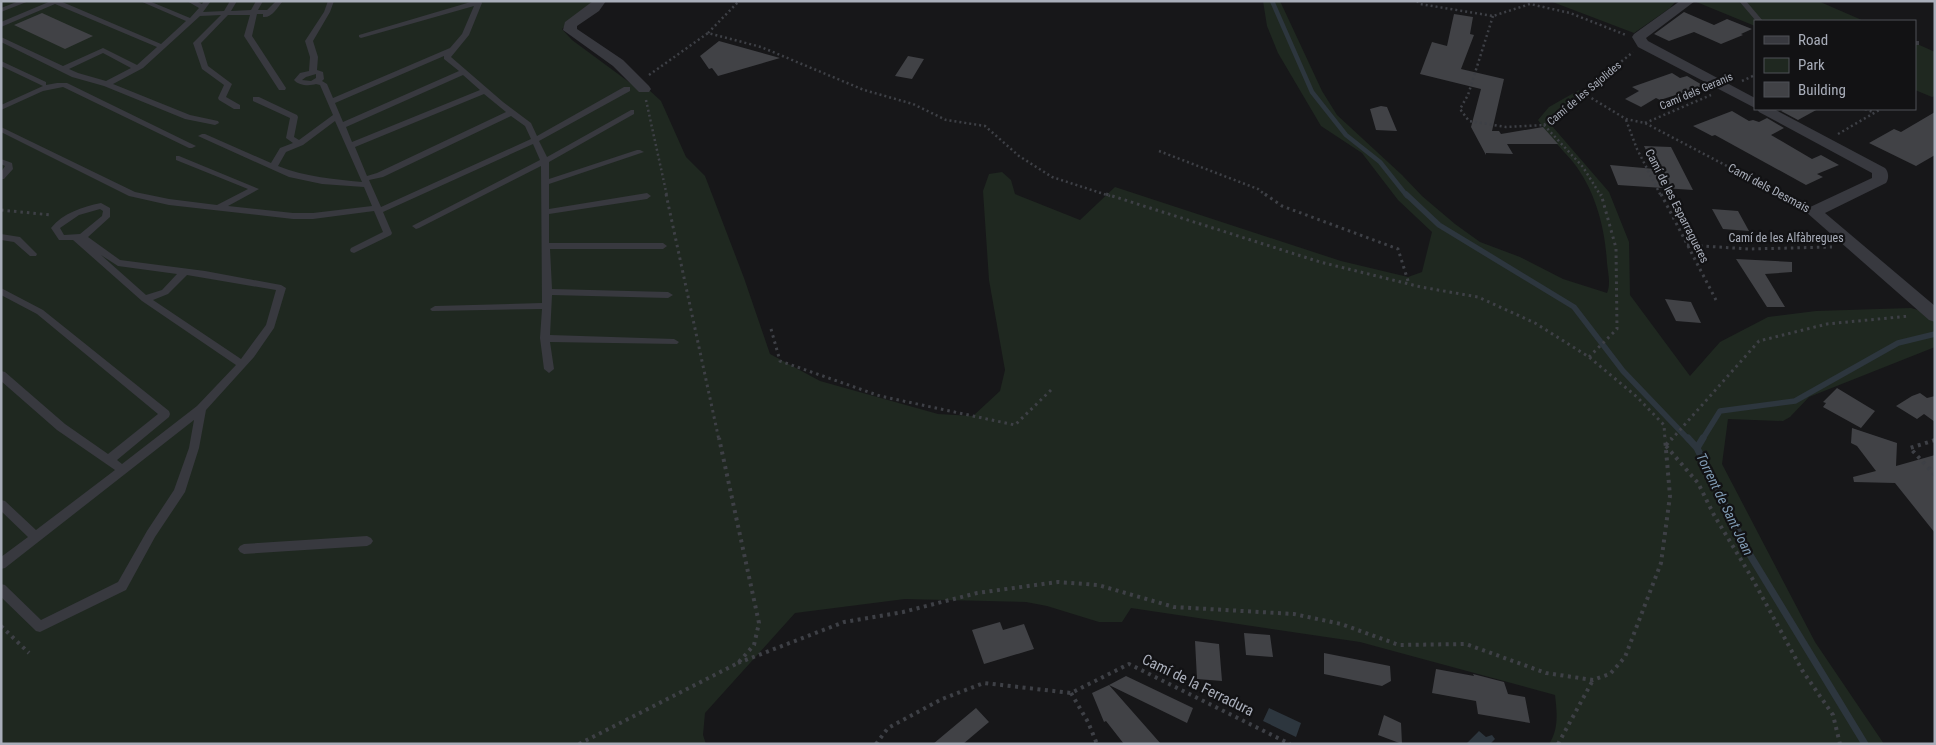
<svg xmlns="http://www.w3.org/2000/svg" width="1936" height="745" font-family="'Roboto Condensed',sans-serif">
	<rect width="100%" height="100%" fill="#171719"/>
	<!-- green -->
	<path fill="#1f2820" d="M1,1H594L562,29L572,40L633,85L648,89L661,101L686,157L705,176L744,278L770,354L820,381L938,414L973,416L1000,391L1005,370L989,280L983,191L989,174L1002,172L1011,180L1015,194L1080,220L1115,187L1341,261L1408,277L1422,272L1432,232L1398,200L1362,153L1321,126L1278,53L1267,26L1263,1H1280L1322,91L1337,115L1402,175L1422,196L1455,224L1480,242L1520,257L1563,279L1607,293C1611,284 1608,273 1607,263C1605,227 1595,190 1573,162C1561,148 1548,135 1538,120L1549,107L1579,90L1583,96L1558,116L1552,126L1609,192L1629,242L1630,295L1690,376L1720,342L1768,317L1816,311L1911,308L1935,315V347L1809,397L1790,417L1783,421L1728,419L1722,464L1815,642L1884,744H1549C1559,729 1557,712 1555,695L1360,642L1131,608L1122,622H1099L1047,606L1026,602L905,599L795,613L705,713L703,735L706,744H1Z
		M1550,1H1676L1670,8L1634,33Z
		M1694,1H1818L1864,21H1755V26Z
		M1915,43L1935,52V96L1932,97L1915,90Z"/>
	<!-- water -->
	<path fill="#2d363e" d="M1269,708L1301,723L1296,737L1263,721Z
		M1479,731L1486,737L1492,735L1495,739L1490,744H1466Z"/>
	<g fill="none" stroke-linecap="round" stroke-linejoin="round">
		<!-- stream-far2 -->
		<path stroke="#2d363e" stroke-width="4.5" d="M1272,1L1312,92L1346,135L1380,162L1407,196"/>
		<!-- stream-far1 -->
		<path stroke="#2d363e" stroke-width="5.5" d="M1406,194L1439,225L1574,307L1623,371L1689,440
			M1702,440L1720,411L1795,401L1898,343L1935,334"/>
		<!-- stream -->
		<path stroke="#2d363e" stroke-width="7" d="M1688,438L1697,448
			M1703,438L1697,448L1750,555L1865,744"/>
	</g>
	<!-- building -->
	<path fill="#414246" d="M1684,12L1714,25L1727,19L1752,29L1741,34L1743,35L1721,44L1694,32L1669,41L1654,34Z
		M42,13L75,28L93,36L65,49L14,25Z
		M1454,14L1473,17L1470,34L1474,35L1461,69L1504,79L1492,131H1499L1501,134L1543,127L1558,144H1507L1513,154L1486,153V155L1471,127L1481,89L1420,74L1432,42L1447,46Z
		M719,41L780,58L718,76L712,68L709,69L700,56Z
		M908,56L924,59L912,79L895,76Z
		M1672,73L1680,78L1687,76L1704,86L1660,100L1656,98L1641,107L1625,99L1639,91L1632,87Z
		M1381,106L1387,107L1397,131L1376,130L1370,109Z
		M1785,109H1818L1798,120L1781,111Z
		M1732,111L1749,121L1753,120L1759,122L1767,118L1784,128L1771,135L1812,159L1821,155L1839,165L1817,174L1823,177L1806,185L1715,135L1712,136L1693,126Z
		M1935,112V155L1916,166L1869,143L1894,129L1901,132Z
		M1644,146L1671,147L1693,190L1618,185L1610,165L1655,169Z
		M1712,209L1738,211L1749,231L1723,229Z
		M1736,259L1792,262V272L1765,274L1785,307H1767Z
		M1665,299L1691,302L1701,323L1676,321Z
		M1837,388L1875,411L1861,428L1823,407L1826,403L1823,402Z
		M1920,393L1927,398L1935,396V422L1924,414L1917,419L1896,406L1912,396Z
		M1852,428L1897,443L1896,466L1935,455V533L1895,483L1854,482L1853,477L1876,471L1857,446L1851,443Z
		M1000,622L1003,630L1024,624L1034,649L984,664L972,630Z
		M1244,633L1270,635L1273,657L1246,655Z
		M1195,641L1219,644L1222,681L1197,679Z
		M1324,653L1390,666L1391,681L1382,686L1324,674Z
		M1436,669L1474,676L1473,674L1504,682L1508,694L1525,697L1530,723L1478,714L1476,701L1432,693Z
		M1126,676L1193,708L1187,723L1109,685Z
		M1109,685L1161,744H1124L1106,721L1104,722L1092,693Z
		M976,708L989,722L963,744H933Z
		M1384,715L1401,723L1402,744L1378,735Z"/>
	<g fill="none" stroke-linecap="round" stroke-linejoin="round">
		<!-- path-far2 -->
		<path stroke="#3e4046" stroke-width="2.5" stroke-dasharray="2 3" stroke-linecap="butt" d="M1417,1L1420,4L1493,16L1530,4L1570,13L1626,35
			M1493,16L1468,95L1460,109L1469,121L1506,127L1544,125
			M708,33L739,1
			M649,75L708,33L761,47L864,90L913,104L946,120L985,126L1019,156L1052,177L1110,196
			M1742,81L1755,75
			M1583,93L1626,119L1645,123L1784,196
			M646,100L667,196
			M1865,109L1873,112
			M1626,120L1637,149L1661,196
			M1645,123L1711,95
			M1544,125L1583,167L1601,196
			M1544,125L1633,52
			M1838,134L1881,109
			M1159,151L1258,189L1267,196"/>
		<!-- path-far1 -->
		<path stroke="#3e4046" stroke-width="3" stroke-dasharray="2.5 4" stroke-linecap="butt" d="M666,194L719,440
			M1106,194L1320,262L1421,287L1478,297L1535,323L1589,357L1637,397L1664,425L1665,440
			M1265,194L1282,206L1398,249L1409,284
			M1661,194L1716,300
			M1781,194L1800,204
			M1,210L51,215
			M1687,245L1749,249L1832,247
			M771,329L780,361L880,396L1015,425L1052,389
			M1589,357L1617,329L1616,248L1601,194
			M1671,440L1759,341L1827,324L1910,316"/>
		<!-- path -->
		<path stroke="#3e4046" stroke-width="4" stroke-dasharray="3 4.5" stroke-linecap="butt" d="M1935,440L1910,448L1935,475
			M1666,445L1672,438
			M1666,446L1698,483L1714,515L1752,578L1802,670L1833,715L1840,744
			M1,626L29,653
			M738,663L844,622L903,612L977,593L1058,582L1098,585L1174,607L1294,614L1341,624L1399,645L1466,644L1546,673L1593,680L1610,674L1625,657L1661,563L1670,496L1665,438
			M1071,693L1088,722L1097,744
			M579,744L738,663L754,645L759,623L719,438
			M876,744L888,728L942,699L984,683L1071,693L1129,664L1290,744
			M1558,744L1593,680"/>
		<!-- lane -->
		<path fill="#38393f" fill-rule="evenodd" d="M19,1H29L1,12V8Z
			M51,1H60L161,44L186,21L140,1H149L190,18L199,8L187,1H196L202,4L204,1H211L203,12L224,11L230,1H237L231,11L251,10L256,1H263L258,10H267L276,1H283C277,8 272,18 263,17V14H257L252,36L286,88L285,90H279L244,36L250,15H228L201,43L208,66L232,84L226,97L240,105V109H234L219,100L218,98L224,85L202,69L193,43L221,15L200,16L143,68L113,84L190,115L218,121L219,123L215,125L185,119L104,86L72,77L1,42V37L63,66L103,48L137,65L157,47L55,4L1,27V22ZM103,53L131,68L106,81L78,73L69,69Z
			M328,1H334L330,12L313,41L318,57L317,70L323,72L324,79L322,81L327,84L333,98L450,48L462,34L474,6L361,38L359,37V35L474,1H481L482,3L469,35L451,57L503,102L531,123L537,136L624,87H630V91L539,141L547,157L631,110H634V114L549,162V179L637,150H640L644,152L549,184V209L647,193L651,196L647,199L549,214V243H663L667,246L663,249H550L552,289L668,292L673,295L668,298L552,295L550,335L674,339L679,342L677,344L550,342L554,369L549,373L544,369L540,338L542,309L432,311L430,309L435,306L542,303L541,166L419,228L416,229L412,226L540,160L533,144L383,212L392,233L391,235L354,253L351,252L350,250L351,248L383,232L374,211L313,219H293L169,205L129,196L1,132V127L135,192L169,199L217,205L248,189L176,160V156H179L259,189L228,206L293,213H313L372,206L364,187L322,184L289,177L198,136L202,134H205L271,163L280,148L293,143L286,138L290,118L253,101V97H259L297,115L298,117L294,137L299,140L333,115L320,85L316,84C310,86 299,86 294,80L300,73L309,71L310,57L305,41L324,12ZM444,56V59L459,71L343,122L335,103ZM316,74V78L311,81L302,80L306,77ZM463,75L480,90L352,142L346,127ZM484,94L506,112L377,173L367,176L355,147ZM511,116L525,126L531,139L381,207L369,180L383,177ZM335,121L362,182C333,179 305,177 278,166L286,152L303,145Z
			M1739,1H1746L1763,21H1756Z
			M1915,41H1919V45H1915Z
			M1,61L46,82V85L57,83H67L196,146L192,148H189L63,87L43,91L1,110V105L43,86L1,66Z
			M1,159L12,163L13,169L4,179H1V172L5,166L1,164Z
			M101,203L110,208V217L88,237L120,260L205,271L281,285L286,288L274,328L254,357L206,410L199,448L185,492L155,537L126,590L40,632L36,631L1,597V584L5,585L41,620L118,582L147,531L174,490L189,448L194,420L5,568L1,569V557L28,537L1,511V500L5,501L36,530L115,470L57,430L1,381V371L5,372L65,424L108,454L158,414L37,314L1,295V288L43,310L169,411L170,414L169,417L117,460L122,464L197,406L236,365L142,301L73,240H59L51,228C63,213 82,207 101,203ZM100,209L103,211L102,216L80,234L64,235L60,228L79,215ZM101,255L118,266L177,274L162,290L146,295ZM187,275L276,290L266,325L241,359L153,300L168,294Z
			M1,234L20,237L37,254L36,256H30L14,242L1,240Z
			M367,536L371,538L373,541L371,544L367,546L244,554L240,552L238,549L240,546L244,544Z"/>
		<!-- street -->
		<path fill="#38393f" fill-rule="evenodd" d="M593,1H606L599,11L577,26V29L623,60L649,86L651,89L649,92H639L613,66L563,30L565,22Z
			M1680,1H1695L1646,38L1648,41L1755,98V108L1638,47L1632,37L1634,34Z
			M1757,109H1774L1885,168C1889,172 1889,179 1886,183L1825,213L1935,306V322L1929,320L1806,212L1808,208L1872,178V173L1759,112Z"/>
	</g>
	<g text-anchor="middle" stroke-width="4.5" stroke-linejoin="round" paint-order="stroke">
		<!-- far-street labels -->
		<g font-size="11" fill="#a9aeba" stroke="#121214">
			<text transform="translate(1696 91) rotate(-23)" y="4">Camí dels Geranis</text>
			<text transform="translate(1584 93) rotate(-40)" y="4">Camí de les Sajolides</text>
		</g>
		<!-- street labels -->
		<g font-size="12" fill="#a9aeba" stroke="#121214">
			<text transform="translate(1769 188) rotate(28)" y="4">Camí dels Desmais</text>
			<text transform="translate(1677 206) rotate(63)" y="4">Camí de les Esparragueres</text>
			<text x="1786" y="242">Camí de les Alfàbregues</text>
		</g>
		<!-- water labels -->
		<g font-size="14" font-style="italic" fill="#809cb5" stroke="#121214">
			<text transform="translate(1725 504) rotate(64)" y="5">Torrent de Sant Joan</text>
		</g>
		<!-- near-street labels -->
		<g font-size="15" fill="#a9aeba" stroke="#121214">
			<text transform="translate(1198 685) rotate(26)" y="5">Camí de la Ferradura</text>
		</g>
	</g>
	<!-- border -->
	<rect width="1936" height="745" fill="none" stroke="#a9aeba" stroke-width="5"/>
	<!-- legend -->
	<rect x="1754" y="20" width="162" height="90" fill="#121214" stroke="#4e5056"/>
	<rect x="1764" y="36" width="25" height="8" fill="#38393f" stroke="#4e5056"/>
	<text x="1798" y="45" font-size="15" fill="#a9aeba">Road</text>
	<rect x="1764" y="58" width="25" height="15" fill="#1f2820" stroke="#4e5056"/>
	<text x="1798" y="70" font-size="15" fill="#a9aeba">Park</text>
	<rect x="1764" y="82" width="25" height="15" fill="#414246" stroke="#4e5056"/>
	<text x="1798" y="95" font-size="15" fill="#a9aeba">Building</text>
</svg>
